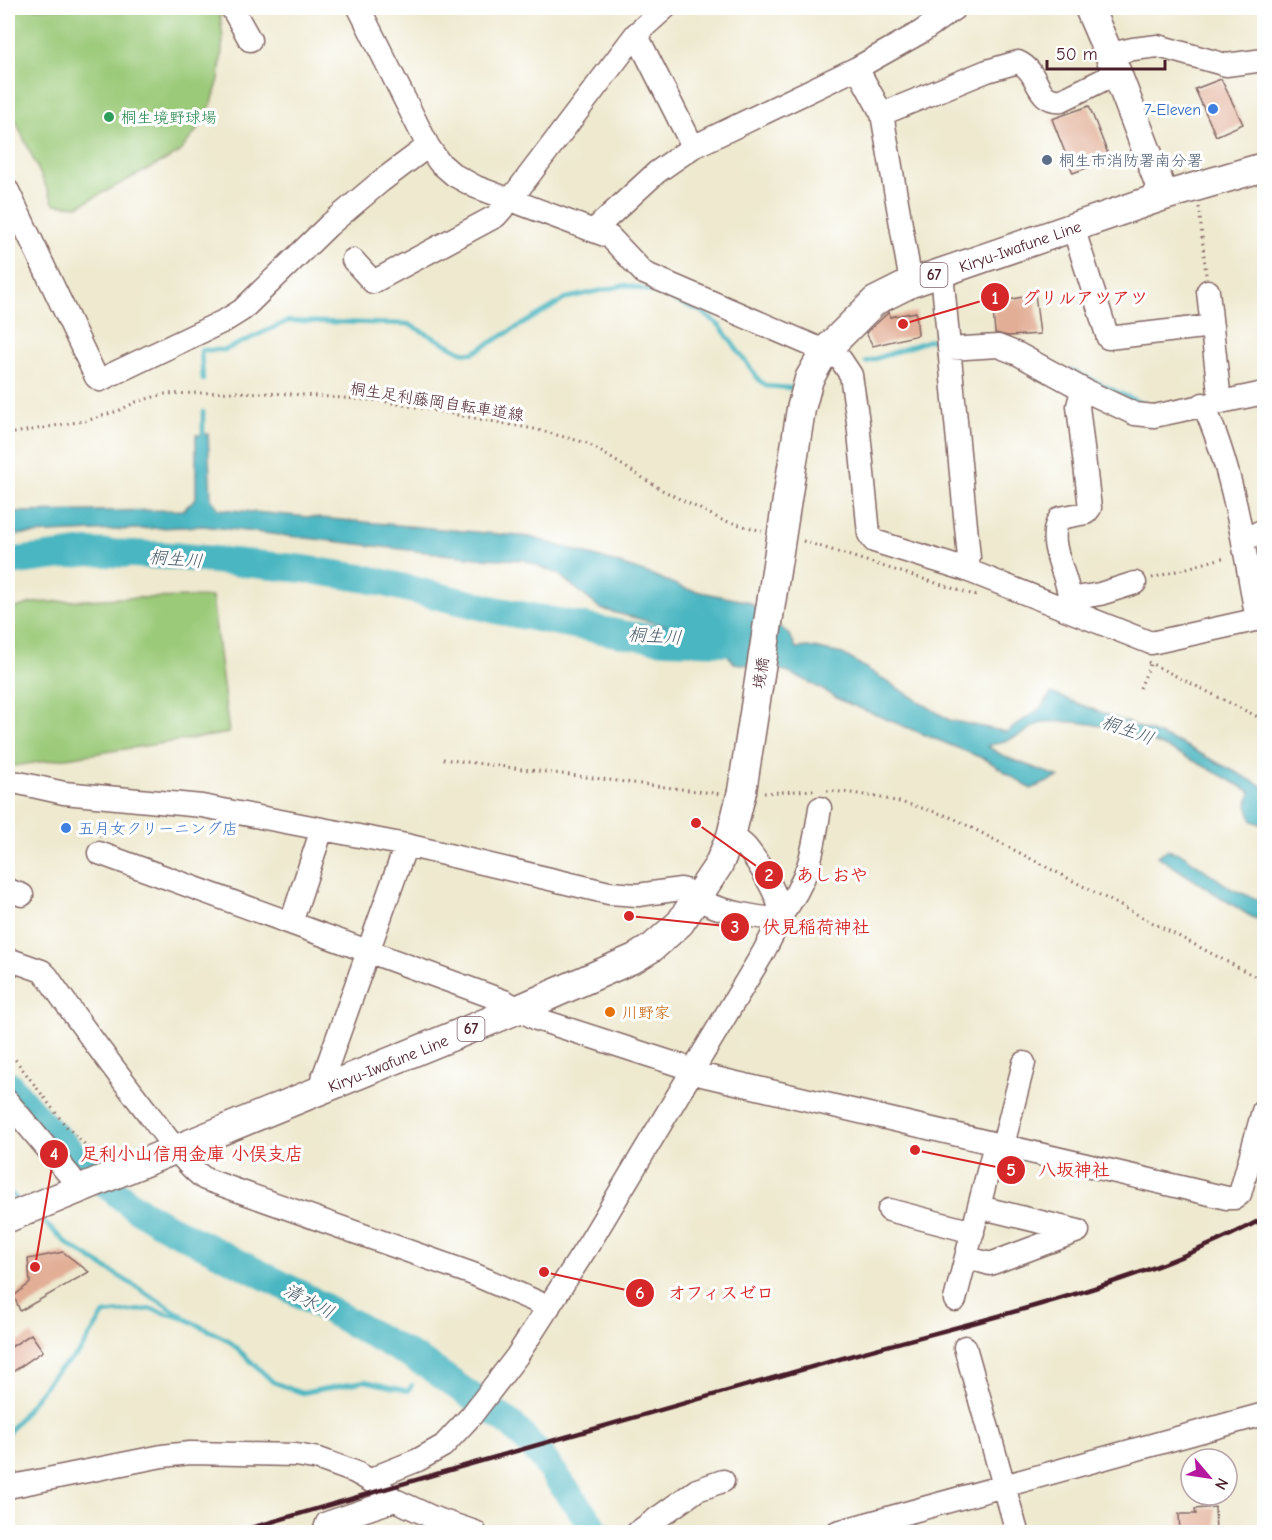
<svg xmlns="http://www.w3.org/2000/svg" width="1272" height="1540" font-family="'Comic Neue','Klee One',sans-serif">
	<rect width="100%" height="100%" fill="#fff"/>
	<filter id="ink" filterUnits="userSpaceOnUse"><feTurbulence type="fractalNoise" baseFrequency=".0167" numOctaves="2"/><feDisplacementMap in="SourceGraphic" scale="12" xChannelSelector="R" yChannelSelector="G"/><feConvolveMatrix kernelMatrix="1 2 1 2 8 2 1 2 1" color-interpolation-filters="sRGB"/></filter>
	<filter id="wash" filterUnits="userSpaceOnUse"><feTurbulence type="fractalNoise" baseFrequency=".008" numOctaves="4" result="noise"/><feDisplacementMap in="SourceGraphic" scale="24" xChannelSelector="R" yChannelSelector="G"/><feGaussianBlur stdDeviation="1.35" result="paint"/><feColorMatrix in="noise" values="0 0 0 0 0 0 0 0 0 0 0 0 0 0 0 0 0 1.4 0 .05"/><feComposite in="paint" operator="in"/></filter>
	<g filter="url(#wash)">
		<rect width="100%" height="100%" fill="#eee9cf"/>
		<!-- green -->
		<path fill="#9bca79" stroke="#727452" stroke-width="1.5" d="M8,8H219L223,39L219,79L212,103L197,130L179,153L78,206L54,204L8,104Z
			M212,597L229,733L8,767V610L32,603L122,598Z"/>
		<!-- water -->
		<path fill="#48b6c1" stroke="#496a76" stroke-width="1.5" d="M208,434L211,499L219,509L530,537L604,559L650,574L686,589L749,602L790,635L796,648L808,647L843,654L949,720L1007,732L1044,705L1051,693L1182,744L1264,787V825L1252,821L1247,805L1251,792C1189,758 1120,716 1046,722C1036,722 1027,733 1018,736C1008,740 998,743 987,746L1005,757L1059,777L1031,789L987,760L842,701L807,681L782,670L734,663L729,657V645L701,635L601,609L558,574L524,560L478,558L203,526L8,535V512L183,510L196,498V435Z
			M1167,850L1182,854L1232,889L1264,902V922L1250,916L1157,856Z"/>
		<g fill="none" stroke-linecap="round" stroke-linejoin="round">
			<!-- stream -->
			<path stroke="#48b6c1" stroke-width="4.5" d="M956,335H987L995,337
				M866,362L927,341L942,338
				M1071,370L1145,405
				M203,380L201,350H225L288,321L408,324L462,352L473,353L567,298L626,285L653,292L702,312L720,326L759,380L766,386L791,388
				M203,412V439
				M8,1191L21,1203
				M37,1216L69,1245L183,1316
				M8,1433L54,1374L79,1353L104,1314L151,1309L186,1319L228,1340L273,1382L302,1393L365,1381L408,1391L412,1385"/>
			<!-- river -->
			<path stroke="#48b6c1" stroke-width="28" d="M8,562L88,552L173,556L304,569L368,579L500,611L622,634L664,640L756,643
				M8,1084L39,1120L98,1178L135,1208L164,1225L304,1296L427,1365L512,1425L541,1456L597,1532"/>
		</g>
		<g id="blocks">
			<!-- building -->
			<path fill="#e2ae96" d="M1221,79L1243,124L1216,136L1195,89Z
				M1089,106L1110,159L1073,173L1052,119Z
				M1035,294L1040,334L1008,336L995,333L993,310L1005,309L1004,301Z
				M889,312L890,317L916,312L918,335L873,346L866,333Z
				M63,1252L89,1272L20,1311L14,1296L30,1283L28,1259Z
				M31,1334L43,1351L8,1375V1349Z
				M1215,1507L1216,1533H1180L1179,1514H1196L1195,1509Z"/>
		</g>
	</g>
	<g filter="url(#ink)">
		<use href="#blocks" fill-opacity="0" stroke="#836664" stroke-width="1.5"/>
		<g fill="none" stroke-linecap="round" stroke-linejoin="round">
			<defs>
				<path id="minor" d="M232,8L250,40
					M359,8L428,146L439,162L454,175L476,187L610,237L644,273L825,351L841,360L851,375L858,422L869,534L874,541L964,569L1151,643L1264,618
					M636,34L693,147
					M1110,54L1133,49L1158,46L1226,65L1264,60
					M857,68L882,114L911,283
					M882,114L987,71L1018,62C1041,72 1034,103 1062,100L1117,73
					M8,191L96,377L100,380L226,320L242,310L329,225L380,182L428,146
					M1073,227L1108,338L1212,326
					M594,230L657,172L693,147L857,68L921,32L955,8
					M353,260L373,282L496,216L511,199L636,34L665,8
					M942,273L969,558L964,569
					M1208,291L1220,402
					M949,349L998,346L1018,354L1084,390L1135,414L1154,416L1264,393
					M1203,404C1234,471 1244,548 1257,620
					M1243,540L1264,530
					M1070,599L1100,594L1135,583
					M1070,611C1070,601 1069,591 1066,582C1061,564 1047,536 1060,518L1086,513L1090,508L1078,406L1080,398L1084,390
					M8,782L19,783L64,793L202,806L406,845L609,893L638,895L681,889C691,891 697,898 706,903C719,910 766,921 780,917C809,880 813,853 820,808
					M99,853L504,1001L537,1019L682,1066L702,1075L1227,1198H1235L1240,1194L1263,1111
					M8,890L22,895
					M291,923L322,829
					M8,959L42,971L47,976C80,1025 115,1070 151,1117C166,1136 185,1165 205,1179L473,1274L549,1307
					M318,1092L406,845
					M8,1102L71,1177L75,1189
					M1003,1145L1024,1063
					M889,1210L973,1232
					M966,1257L990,1264L1078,1231L979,1207
					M955,1300L995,1144
					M965,1347L1017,1532
					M371,1481L383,1474L418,1460L443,1446L471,1416L517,1356L590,1242L763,953C769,941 778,927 780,914C781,898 757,860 746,847C742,843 736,839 731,836
					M8,1487L162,1456L190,1453L296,1455L319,1459L355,1472L371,1481L395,1500L434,1518L475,1532
					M324,1532L327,1523L395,1500
					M638,1532L697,1490L723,1481
					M837,1532L1264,1414"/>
				<path id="major" d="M1089,8L1117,73L1164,196
					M8,1218L519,1009L635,958L653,947L680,923L718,866L731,836L742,791L801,409L809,379L825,351L875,301L911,283L1164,196L1264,167"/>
			</defs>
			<!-- minor casing -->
			<use href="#minor" stroke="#836664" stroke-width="25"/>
			<!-- major casing -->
			<use href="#major" stroke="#836664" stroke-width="31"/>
			<!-- path -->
			<path stroke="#836664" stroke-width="3" stroke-dasharray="1.5 4.5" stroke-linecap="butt" d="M1199,207L1206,275
				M8,434L89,420L118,411L136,402L164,394L235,392L291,394L381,401L534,429L587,443L662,490L722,520L762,531
				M803,541L977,596
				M1152,578L1226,557
				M1148,662L1264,720
				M1140,688L1151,662
				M443,759L721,794
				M827,791C869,793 913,804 953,818L1264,981
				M764,793L814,790
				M101,837L104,814
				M8,1050L65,1125L99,1158"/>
			<!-- minor -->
			<use href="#minor" stroke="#fff" stroke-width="22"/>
			<!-- major -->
			<use href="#major" stroke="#fff" stroke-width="28"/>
			<!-- rail -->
			<path stroke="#4a1f2b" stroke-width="4.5" d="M237,1532C441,1472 645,1414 850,1356C990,1317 1136,1287 1264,1218"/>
		</g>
	</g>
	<!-- markers -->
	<g fill="#3f7fe0" stroke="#fff" stroke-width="2">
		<circle cx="1213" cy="109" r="6"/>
		<circle cx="66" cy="828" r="6"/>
	</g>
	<circle fill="#2e9e5b" stroke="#fff" stroke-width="2" cx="109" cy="117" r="6"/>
	<circle fill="#5c6f8a" stroke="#fff" stroke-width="2" cx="1047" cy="160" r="6"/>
	<circle fill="#e8710a" stroke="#fff" stroke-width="2" cx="610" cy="1012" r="6"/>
	<g text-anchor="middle" stroke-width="6" stroke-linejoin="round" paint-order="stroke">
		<!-- shield labels -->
		<g fill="#fff" stroke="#80626b" stroke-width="1.5">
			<rect x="920.5" y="263" width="27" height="24" rx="4.5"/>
			<rect x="457.5" y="1017" width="27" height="24" rx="4.5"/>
		</g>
		<g font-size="15" font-weight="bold" fill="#4a1f2b">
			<text x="934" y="280">67</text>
			<text x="471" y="1034">67</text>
		</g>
		<!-- shop labels -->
		<g font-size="16" fill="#366cbe" stroke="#fff" text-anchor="end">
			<text x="1201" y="115">7-Eleven</text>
			<text x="78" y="834" text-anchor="start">五月女クリーニング店</text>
		</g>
		<!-- leisure labels -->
		<g font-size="16" fill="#27864d" stroke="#fff" text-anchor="start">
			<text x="121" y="123">桐生境野球場</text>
		</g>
		<!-- service labels -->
		<g font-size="16" fill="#4e5e75" stroke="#fff" text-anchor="start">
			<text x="1059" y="166">桐生市消防署南分署</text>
		</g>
		<!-- street labels -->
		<g font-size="16" fill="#4a1f2b" stroke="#fff">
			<text transform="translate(1020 246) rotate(-19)" y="6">Kiryu-Iwafune Line</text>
			<text transform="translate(437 401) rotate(9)" y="6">桐生足利藤岡自転車道線</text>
			<text transform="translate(760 673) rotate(-81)" y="6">境橋</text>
			<text transform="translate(388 1063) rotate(-22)" y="6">Kiryu-Iwafune Line</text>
		</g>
		<!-- food labels -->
		<g font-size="16" fill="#c56008" stroke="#fff" text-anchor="start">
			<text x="622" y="1018">川野家</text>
		</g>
		<!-- water labels -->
		<g font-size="18" font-style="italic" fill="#495b67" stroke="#fff">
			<text transform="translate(176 559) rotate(5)" y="6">桐生川</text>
			<text transform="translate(655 636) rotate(4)" y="6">桐生川</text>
			<text transform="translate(1128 730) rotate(20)" y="6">桐生川</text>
			<text transform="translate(309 1301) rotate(28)" y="6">清水川</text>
		</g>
	</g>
	<!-- callouts -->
	<path fill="none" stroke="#d62828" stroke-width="2" d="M903 324L995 297M696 823L769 875M629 916L735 927M35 1267L54 1154M915 1150L1011 1170M544 1272L640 1293"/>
	<g fill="#d62828" stroke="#fff" stroke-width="2">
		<circle cx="903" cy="324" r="6"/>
		<circle cx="696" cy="823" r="6"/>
		<circle cx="629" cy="916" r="6"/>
		<circle cx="35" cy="1267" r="6"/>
		<circle cx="915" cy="1150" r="6"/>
		<circle cx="544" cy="1272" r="6"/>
		<circle cx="995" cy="297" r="15"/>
		<circle cx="769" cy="875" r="15"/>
		<circle cx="735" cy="927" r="15"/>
		<circle cx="54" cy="1154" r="15"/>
		<circle cx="1011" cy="1170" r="15"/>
		<circle cx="640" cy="1293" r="15"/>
	</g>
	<g font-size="18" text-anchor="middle" font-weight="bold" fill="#fff">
		<text x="995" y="304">1</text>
		<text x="769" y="881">2</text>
		<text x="735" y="933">3</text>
		<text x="54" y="1160">4</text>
		<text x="1011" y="1176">5</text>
		<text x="640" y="1299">6</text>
	</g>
	<g font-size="18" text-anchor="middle" font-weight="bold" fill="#d62828" stroke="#fff" stroke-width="6" stroke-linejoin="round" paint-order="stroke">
		<text x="1085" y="304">グリルアツアツ</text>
		<text x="832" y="881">あしおや</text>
		<text x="816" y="933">伏見稲荷神社</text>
		<text x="192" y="1160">足利小山信用金庫 小俣支店</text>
		<text x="1074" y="1176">八坂神社</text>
		<text x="721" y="1299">オフィスゼロ</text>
	</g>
	<!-- margin -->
	<rect width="1272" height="1540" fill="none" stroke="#fff" stroke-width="30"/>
	<!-- north arrow -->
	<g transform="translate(1209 1477) rotate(119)"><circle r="28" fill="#ffffff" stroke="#b7a5aa" stroke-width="1.5"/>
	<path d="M0-4.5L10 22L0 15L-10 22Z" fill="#b5179e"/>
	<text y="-9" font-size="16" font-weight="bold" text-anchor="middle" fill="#4a1f2b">N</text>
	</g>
	<!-- scale -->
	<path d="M1047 60v9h118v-9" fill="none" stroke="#4a1f2b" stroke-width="3"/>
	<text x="1056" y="60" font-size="18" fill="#4a1f2b" stroke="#ffffff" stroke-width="4.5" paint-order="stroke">50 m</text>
</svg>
